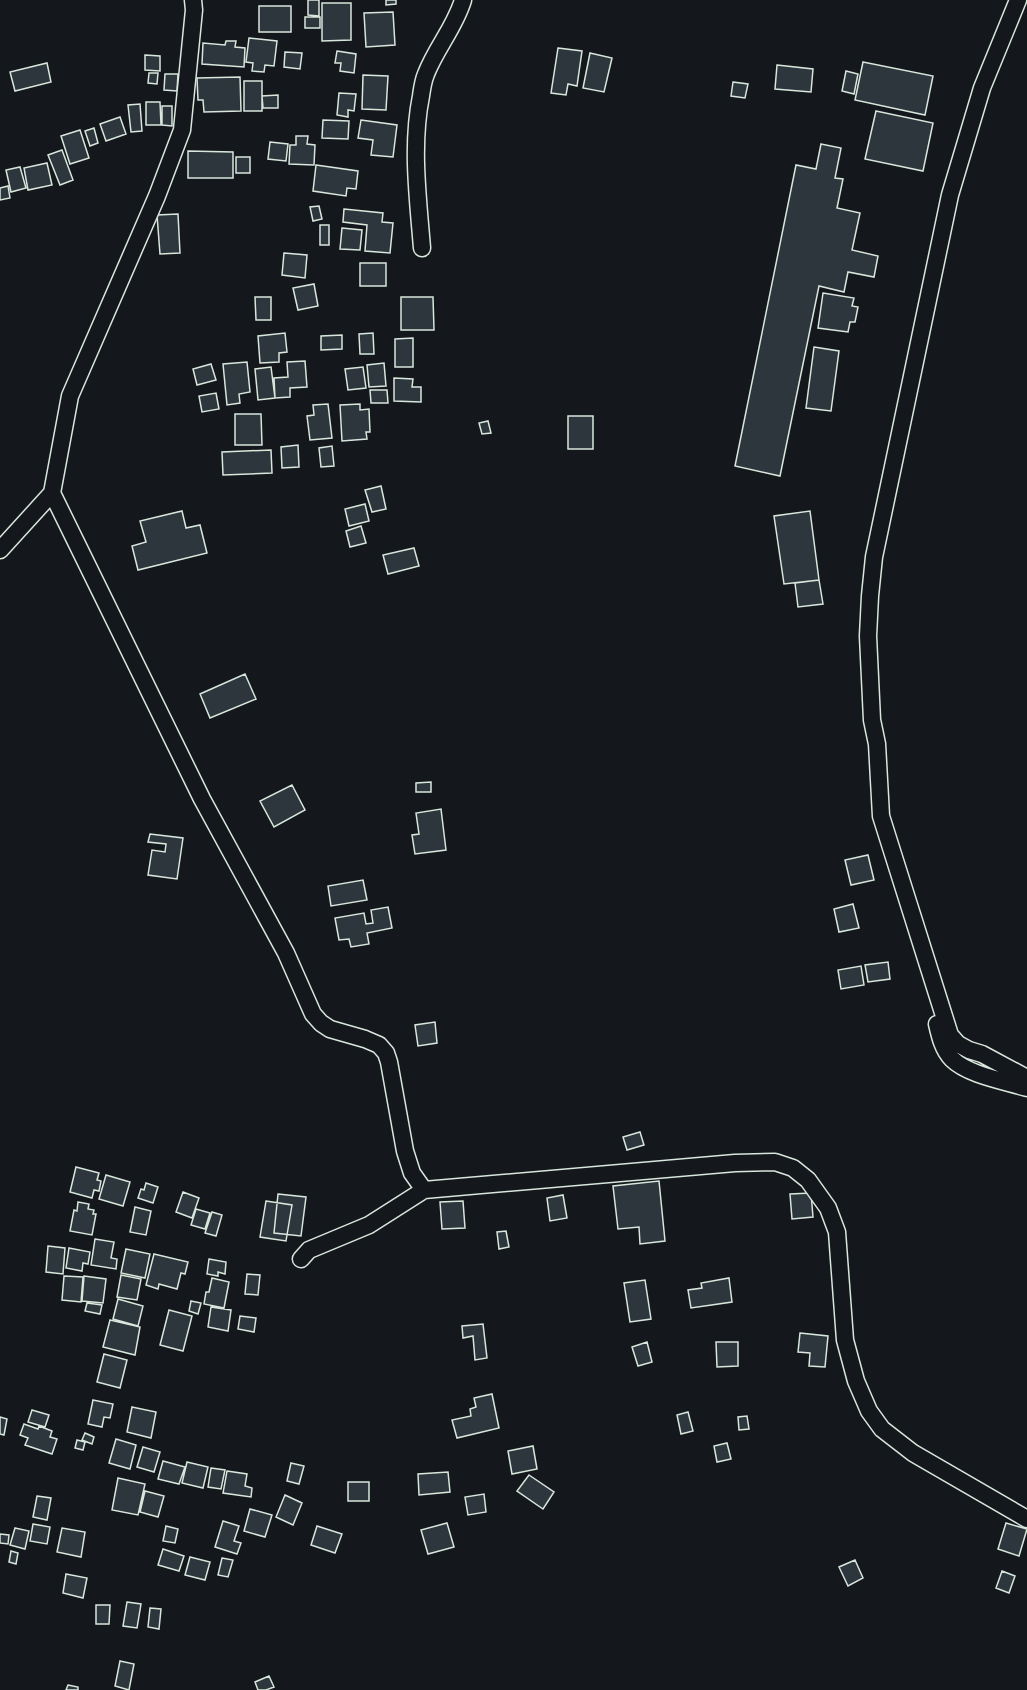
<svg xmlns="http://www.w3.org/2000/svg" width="1027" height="1690" font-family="'Space Grotesk',sans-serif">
	<rect width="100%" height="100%" fill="#14181c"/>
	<!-- building -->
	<path fill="#2c363c" stroke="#d8e6dc" stroke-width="1.5" d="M308,0H319V16L308,15Z
		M386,0H396V4L386,5Z
		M322,3H351V40L322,41Z
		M259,6H291V32H259Z
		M393,12L395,45L366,47L364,13Z
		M305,17H320V28H305Z
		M249,38L277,41L274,66L265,65L264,72L252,71L253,63L246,62Z
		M226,41H236L235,47L245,48L244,67L202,64L203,43L225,45Z
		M558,48L582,51L577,86L568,84L566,95L551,93Z
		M337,51L356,54L354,73L340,71L341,63H335Z
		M285,52L302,53L300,69L284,67Z
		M590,53L612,58L604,92L583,88Z
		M145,55L160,56V71L145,70Z
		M863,62L933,76L925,115L855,100Z
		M47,63L51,82L15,91L10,72Z
		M777,65L813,69L811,92L775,89Z
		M846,71L858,74L854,94L842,91Z
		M149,73H158L157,84L148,83Z
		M165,74H178L177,91L164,90Z
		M363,75L388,76L386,110L362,109Z
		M240,77L241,111L204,112L203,100H198L197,78Z
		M244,81H262V111H244Z
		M733,82L748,84L745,98L731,96Z
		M339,93L356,94L354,111L348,110V117L337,115Z
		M278,95V108H263L262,96Z
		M146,102H160L161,125H146Z
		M140,104L142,131L131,132L128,105Z
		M162,106H172V126L162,125Z
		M876,111L933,123L923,171L865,159Z
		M120,117L126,134L106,141L100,124Z
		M323,120L349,121L348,139L322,138Z
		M361,120L397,125L393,157L371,155L373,140L358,138Z
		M94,128L98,143L90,146L85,131Z
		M80,130L89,158L70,164L61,136Z
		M296,136H308L307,144L315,145L314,165L289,164L290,145H296Z
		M270,142L288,144L286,161L268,159Z
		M821,144L841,148L835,178L843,179L837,208L860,213L852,250L878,256L874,277L848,272L844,292L819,286L780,476L735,466L796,165L816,169Z
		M62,150L73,180L60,185L48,155Z
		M188,151L233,152V178H188Z
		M236,157H250V173H236Z
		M47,163L52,185L28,190L24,168Z
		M316,165L358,171L356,189L347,188L346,196L313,191Z
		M20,167L26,188L11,192L6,170Z
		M8,186L10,198L0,200V188Z
		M319,206L322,219L313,221L310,207Z
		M344,209L383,213L382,222L393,223L390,253L365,251L367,225L343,222Z
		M178,214L180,253L160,254L157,215Z
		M320,225H329V245H320Z
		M342,228L362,230L360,250L340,249Z
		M284,253L307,255L305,278L282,275Z
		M360,263H386V286H360Z
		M314,284L318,306L298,310L293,288Z
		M823,293L854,298L852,306L858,307L855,322H850L848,332L818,328Z
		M255,297H271V320H256Z
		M401,297H433L434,330H401Z
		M285,333L287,352L279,353V362L260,363L258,336Z
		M373,333L374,354H360L359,334Z
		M342,335V349L321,350V336Z
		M413,338V367H395V339Z
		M814,347L839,351L831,411L806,408Z
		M305,361L307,387L290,388V397L275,398L274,378L288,377L287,362Z
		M247,362L250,392L239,394L240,403L227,405L223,364Z
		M384,363L386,386L369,387L367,365Z
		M211,364L216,380L197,385L193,369Z
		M271,367L275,398L258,400L255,369Z
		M363,367L366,388L348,390L345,369Z
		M394,378L413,379L412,387H421V402L394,401Z
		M370,390H387L388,403H371Z
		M216,393L219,409L202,412L199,396Z
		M328,404L332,438L310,440L307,416L314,415L313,405Z
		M360,404V410L369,409L370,432H366L367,439L342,441L340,405Z
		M235,414H261L262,445H235Z
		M568,416H593V449H568Z
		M488,421L491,433L482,434L479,423Z
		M298,445L299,467L282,468L281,447Z
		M332,446L334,466L321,467L319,448Z
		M271,450L272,473L223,475L222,452Z
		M381,486L386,509L372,512L365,490Z
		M365,504L369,521L349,526L345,509Z
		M182,511L186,528L200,525L207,553L138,570L132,546L146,542L140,521Z
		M810,511L819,580L784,584L774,516Z
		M361,526L366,543L350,547L346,531Z
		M414,548L419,566L388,574L383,555Z
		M819,580L823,604L798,607L795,583Z
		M245,674L256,699L210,718L200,694Z
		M431,782V792H416V783Z
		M292,785L305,810L274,827L260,801Z
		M441,809L446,850L415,854L412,835L419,834L416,813Z
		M150,834L183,838L177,879L148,875L152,850L165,852L166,844L148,842Z
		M868,855L874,880L851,885L845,860Z
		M363,880L367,900L331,906L328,886Z
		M853,904L859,928L839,932L834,909Z
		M388,907L392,928L367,933L369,944L351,947L349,939L339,940L335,918L364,913L366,924L373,923L371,910Z
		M888,962L890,979L868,982L865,965Z
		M861,966L864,985L841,989L838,970Z
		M435,1022L437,1043L418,1046L415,1025Z
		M640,1132L644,1145L627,1150L623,1137Z
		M76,1167L99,1173L97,1180L101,1181L99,1191L94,1190L92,1198L70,1192Z
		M106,1175L130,1182L123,1206L99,1199Z
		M659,1181L665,1241L640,1244L639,1227L618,1229L613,1186Z
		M146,1183L158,1187L153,1203L138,1198L141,1189L144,1190Z
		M183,1192L199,1198L192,1218L176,1212Z
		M811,1193L813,1217L792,1219L790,1194Z
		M278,1194L306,1197L301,1236L274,1233Z
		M563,1195L567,1218L550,1221L547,1198Z
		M266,1201L292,1205L286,1241L260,1237Z
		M463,1201L465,1228L442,1229L440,1202Z
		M78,1202L89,1204L88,1209L94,1210L93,1214H96L92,1235L70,1231L74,1210L77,1211Z
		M135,1207L151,1211L146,1235L130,1232Z
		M196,1209L210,1213L205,1229L191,1225Z
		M212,1212L222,1215L216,1236L205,1233Z
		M506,1231L509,1247L499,1249L497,1232Z
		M95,1239L114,1242L111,1258L117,1259L116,1269L91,1265Z
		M48,1246L65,1248L63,1274L46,1272Z
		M69,1248L90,1252L88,1264L83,1263L82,1271L66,1268Z
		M126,1249L150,1254L145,1278L121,1273Z
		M154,1254L188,1262L185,1274L181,1273L177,1289L159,1284L158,1289L146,1285Z
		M209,1259L226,1262L225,1274L218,1272V1276L207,1274Z
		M247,1274L260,1275L258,1295L245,1294Z
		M121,1275L141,1279L137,1300L117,1297Z
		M64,1276L83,1277L81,1302L62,1300Z
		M84,1276L106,1279L103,1303L82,1301Z
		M212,1278L229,1282L224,1308L204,1304L206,1292H209Z
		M729,1278L732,1302L691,1308L688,1290L702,1288L701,1283Z
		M645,1280L651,1319L630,1322L624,1283Z
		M118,1299L143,1306L138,1326L113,1319Z
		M191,1301L201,1303L198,1314L189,1311Z
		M87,1303L102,1305L100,1314L85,1311Z
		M211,1307L231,1310L228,1331L208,1327Z
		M169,1310L192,1316L183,1351L160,1345Z
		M240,1316L256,1318L254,1332L238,1329Z
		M110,1320L140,1327L135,1355L103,1347Z
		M483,1324L487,1358L475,1360L473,1336L463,1338L462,1326Z
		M800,1333L828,1336L825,1367L809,1366L810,1353L798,1352Z
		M647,1342L652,1362L638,1366L632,1347Z
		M716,1342H738V1366L717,1367Z
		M104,1354L127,1360L120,1388L97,1382Z
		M492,1394L499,1428L457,1438L452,1420L471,1416L470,1409L476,1407L474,1398Z
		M93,1400L113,1404L110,1418L104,1417L102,1427L88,1424Z
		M132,1407L156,1412L151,1438L127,1432Z
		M32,1410L49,1415L45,1427L28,1422Z
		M688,1412L693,1431L681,1434L677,1415Z
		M747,1416L749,1429L739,1430L738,1417Z
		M0,1417L7,1419L4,1435L0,1434Z
		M24,1424L38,1429L39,1426L52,1431L50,1437L57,1439L52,1454L25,1445L28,1438L20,1435Z
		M85,1433L94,1437L92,1444L82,1440Z
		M116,1439L136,1445L130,1469L109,1463Z
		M77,1440L85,1442L83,1450L75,1448Z
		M727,1443L731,1459L717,1462L714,1446Z
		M533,1446L537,1469L512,1474L508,1451Z
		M143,1447L160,1452L154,1472L137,1467Z
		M163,1461L185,1467L179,1484L158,1479Z
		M187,1462L208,1467L203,1488L182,1483Z
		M291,1463L304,1466L299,1484L287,1481Z
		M211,1468L225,1470L221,1489L208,1487Z
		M227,1471L247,1474L245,1486L252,1488L251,1497L223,1493Z
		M448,1472L450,1492L419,1495L418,1474Z
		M529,1475L554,1492L543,1509L517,1491Z
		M118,1478L145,1484L138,1515L112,1510Z
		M348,1482H369V1501H348Z
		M145,1491L164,1496L158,1517L140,1512Z
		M484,1494L486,1512L468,1515L465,1497Z
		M285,1495L302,1503L293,1525L276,1517Z
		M37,1496L51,1498L47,1520L33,1517Z
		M250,1509L272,1515L265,1537L244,1531Z
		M223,1521L239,1526L234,1541L241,1543L237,1554L215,1547Z
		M447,1523L454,1547L428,1554L421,1530Z
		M1006,1523L1027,1529L1019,1556L998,1549Z
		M33,1524L50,1527L47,1544L30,1541Z
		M166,1526L178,1529L175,1543L163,1541Z
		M317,1526L342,1534L335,1553L311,1545Z
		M15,1528L29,1531L25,1549L10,1545Z
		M62,1528L85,1532L81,1557L57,1552Z
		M0,1534L9,1535L8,1544L0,1543Z
		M163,1549L184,1556L179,1571L158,1565Z
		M11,1551L18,1553L16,1564L9,1562Z
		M190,1557L210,1562L205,1580L185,1575Z
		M222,1558L233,1560L228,1577L218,1575Z
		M855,1560L863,1578L848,1586L839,1567Z
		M1002,1571L1015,1576L1009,1593L996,1588Z
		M66,1574L87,1578L83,1598L63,1593Z
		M127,1602L141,1604L137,1628L123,1626Z
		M96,1605H110L109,1624H96Z
		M150,1608L161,1609L159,1629L148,1627Z
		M120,1661L134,1664L129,1690L115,1686Z
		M269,1676L274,1687L266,1690H258L255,1682Z
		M68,1685L78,1687V1690H66Z"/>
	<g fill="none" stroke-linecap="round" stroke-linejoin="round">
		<defs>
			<path id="minor" d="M1018,0L982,88L950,195L874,557L870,596L868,636L872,720L877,744L881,816L950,1035L958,1044L969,1050L982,1054L1027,1078
				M422,248C418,198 411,146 421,96C422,89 423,81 426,74C436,48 455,27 463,0
				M52,493L202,799L286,953L313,1014L321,1023L330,1029L365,1039L379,1045L386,1053L389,1062L405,1151L412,1173L424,1190
				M0,550L52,493L70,396L157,196L182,130L194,10L193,0
				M937,1024C940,1037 943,1050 952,1059C968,1075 1005,1081 1027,1088
				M301,1259L309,1250L369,1225L424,1190L735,1163L775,1162L793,1168L808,1180L828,1208L837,1232L845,1340L856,1381L869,1411L882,1429L913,1453L1027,1519"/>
		</defs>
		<!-- minor casing -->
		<use href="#minor" stroke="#d8e6dc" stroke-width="19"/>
		<!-- minor -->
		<use href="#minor" stroke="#14181c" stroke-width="16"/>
	</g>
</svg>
